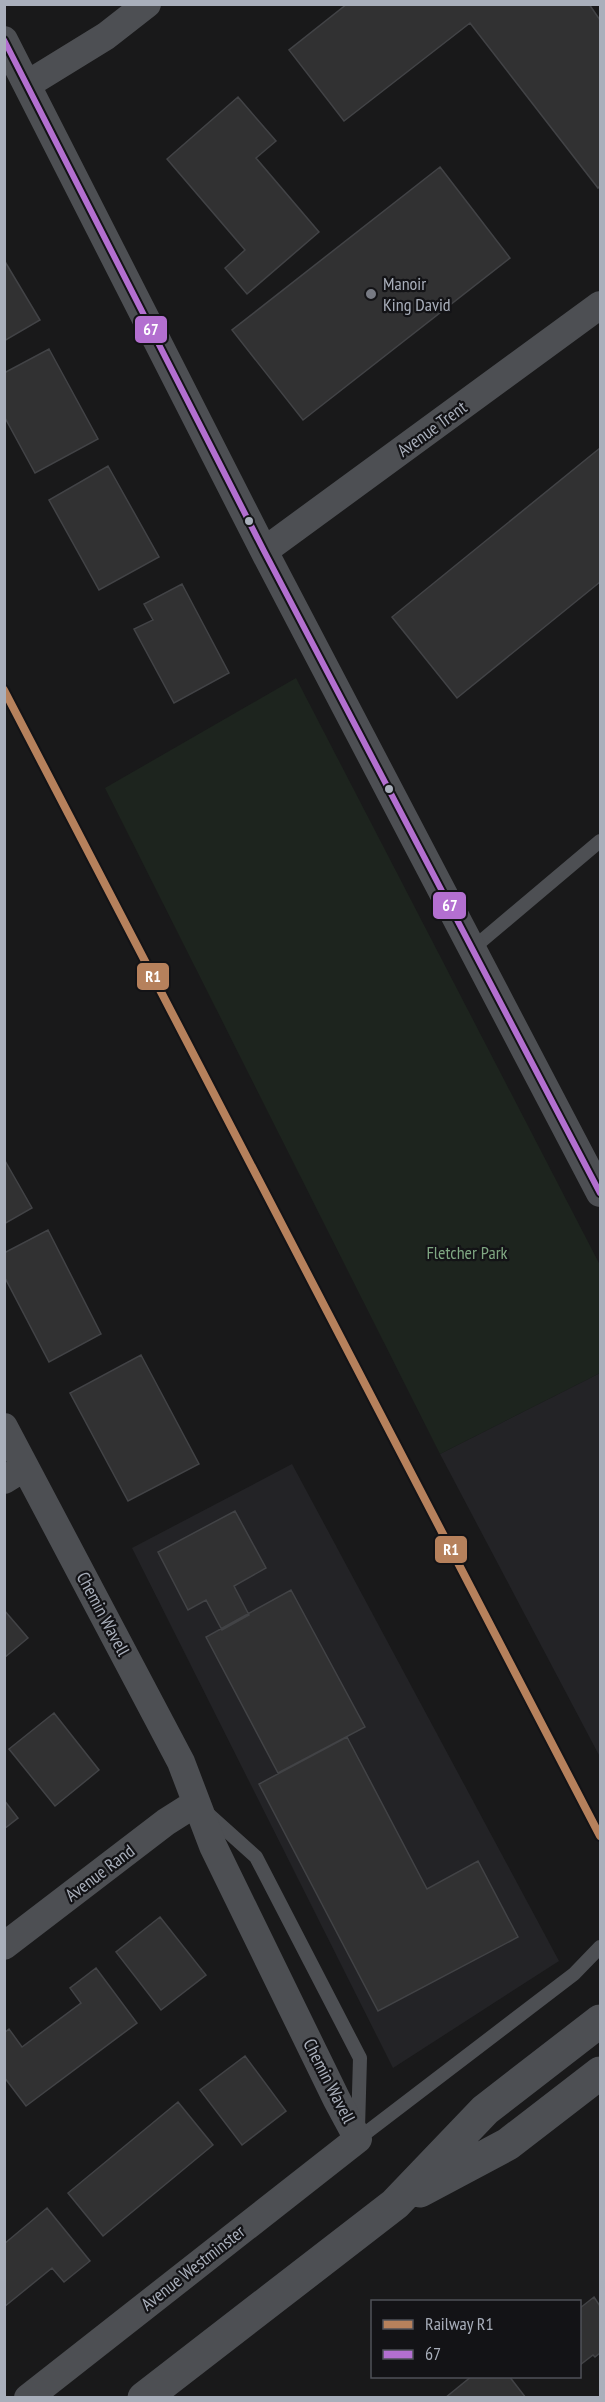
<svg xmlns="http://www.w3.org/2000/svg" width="605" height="2402" font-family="'PT Sans Narrow',sans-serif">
	<rect width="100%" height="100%" fill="#19191a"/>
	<!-- built -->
	<path fill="#232326" d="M600,1373V1757L440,1454Z
		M292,1464L559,1961L393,2068L132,1548Z"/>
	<!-- green -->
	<path fill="#1d241e" d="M296,678L600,1265V1373L440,1454L105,788Z"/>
	<!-- building -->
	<path fill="#313132" stroke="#424346" stroke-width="1.5" d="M347,4H589L600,20V186L598,188L470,23L344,121L289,50Z
		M238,97L276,141L256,158L319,232L247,294L225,268L245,250L167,159Z
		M440,167L510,258L303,420L232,330Z
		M4,260L40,320L4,341Z
		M49,349L98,439L35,473L4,416V373Z
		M600,448V582L457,698L392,617Z
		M108,466L159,557L99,590L49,500Z
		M182,584L229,673L174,703L134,629L153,620L144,604Z
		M4,1159L32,1208L4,1224Z
		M48,1230L101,1334L49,1362L4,1276V1253Z
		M141,1355L199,1464L128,1501L70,1393Z
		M235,1511L266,1568L234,1586L249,1615L222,1630L206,1600L188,1610L158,1552Z
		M291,1590L365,1727L278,1773L206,1637Z
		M4,1610L28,1638L4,1658Z
		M54,1713L99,1770L55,1806L9,1749Z
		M347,1737L427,1889L478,1861L518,1937L378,2011L259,1784Z
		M4,1800L18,1818L4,1829Z
		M160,1917L206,1975L161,2010L116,1952Z
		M96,1968L137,2023L26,2106L4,2077V2033L9,2029L22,2047L81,2003L70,1988Z
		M245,2056L286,2111L242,2145L200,2090Z
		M178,2102L213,2145L103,2236L68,2193Z
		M47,2208L90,2261L64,2282L52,2268L4,2307V2244Z
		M594,2297L600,2306V2353L595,2357L593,2355L580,2365V2308Z
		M472,2376H509L526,2398H445Z"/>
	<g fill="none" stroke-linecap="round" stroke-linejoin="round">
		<!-- service -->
		<path stroke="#4d4f53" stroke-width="14" d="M472,949L600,841
			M207,1813L256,1857L360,2058L358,2128
			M358,2139L574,1974L600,1947"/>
		<!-- minor -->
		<path stroke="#4d4f53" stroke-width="28" d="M4,40L264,551L600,1193
			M28,84L106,36L147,4
			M264,551L600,305
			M4,1427L181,1762L213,1846L337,2100L358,2139L28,2398
			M4,1480L25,1467
			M4,1946L166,1822L196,1803"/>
		<!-- tertiary -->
		<path stroke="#4d4f53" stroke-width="33" d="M420,2191L508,2144L600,2073
			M144,2398L395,2204L485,2110L600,2021"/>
		<defs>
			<path id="bus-1" d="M4,40L264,551L600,1193"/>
		</defs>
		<!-- bus-1 casing -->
		<use href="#bus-1" stroke="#131316" stroke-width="10"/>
		<!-- bus-1 -->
		<use href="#bus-1" stroke="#b36fd0" stroke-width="6"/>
		<defs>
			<path id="rail-1" d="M4,690L600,1836"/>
		</defs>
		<!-- rail-1 casing -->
		<use href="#rail-1" stroke="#131316" stroke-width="12"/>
		<!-- rail-1 -->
		<use href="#rail-1" stroke="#b6815c" stroke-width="8"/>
	</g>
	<!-- markers -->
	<circle fill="#777a83" stroke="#131316" stroke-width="2" cx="371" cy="294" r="6"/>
	<g fill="#a9afbb" stroke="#131316" stroke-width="2">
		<circle cx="249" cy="521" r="5"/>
		<circle cx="389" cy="789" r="5"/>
	</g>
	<g text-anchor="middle" stroke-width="4.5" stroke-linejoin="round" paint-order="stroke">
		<!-- poi labels -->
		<g font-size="18" fill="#a9afbb" stroke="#131316" text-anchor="start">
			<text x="383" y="290">Manoir<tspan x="383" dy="21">King David</tspan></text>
		</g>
		<!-- street labels -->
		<g font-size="18" fill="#a9afbb" stroke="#131316">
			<text transform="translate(432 429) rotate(-36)" y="6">Avenue Trent</text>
			<text transform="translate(103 1614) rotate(62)" y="6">Chemin Wavell</text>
			<text transform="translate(100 1873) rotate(-37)" y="6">Avenue Rand</text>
			<text transform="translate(329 2081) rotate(63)" y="6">Chemin Wavell</text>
			<text transform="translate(193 2268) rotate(-38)" y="6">Avenue Westminster</text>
		</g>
		<!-- park labels -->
		<g font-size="18" fill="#7fa782" stroke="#131316">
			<text x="467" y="1259">Fletcher Park</text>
		</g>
	</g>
	<g stroke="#131316" stroke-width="2">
		<rect x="134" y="315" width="34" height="29" rx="6" fill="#b36fd0"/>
		<rect x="432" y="891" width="35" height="29" rx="6" fill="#b36fd0"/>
		<rect x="136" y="962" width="34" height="29" rx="6" fill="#b6815c"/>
		<rect x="434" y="1535" width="34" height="29" rx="6" fill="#b6815c"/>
	</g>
	<g font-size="16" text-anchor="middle" font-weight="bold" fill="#fff">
		<text x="151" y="335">67</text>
		<text x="450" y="911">67</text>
		<text x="153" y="982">R1</text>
		<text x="451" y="1555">R1</text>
	</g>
	<!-- border -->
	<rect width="605" height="2402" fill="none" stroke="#a9afbb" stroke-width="12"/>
	<!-- legend -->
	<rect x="371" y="2300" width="210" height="78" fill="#131316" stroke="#4f5158" stroke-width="1.5"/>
	<rect x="383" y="2320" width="30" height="9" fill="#b6815c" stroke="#4f5158" stroke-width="1.5"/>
	<text x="425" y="2330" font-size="18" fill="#a9afbb">Railway R1</text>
	<rect x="383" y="2350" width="30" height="9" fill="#b36fd0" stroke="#4f5158" stroke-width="1.5"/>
	<text x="425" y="2360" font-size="18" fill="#a9afbb">67</text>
</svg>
